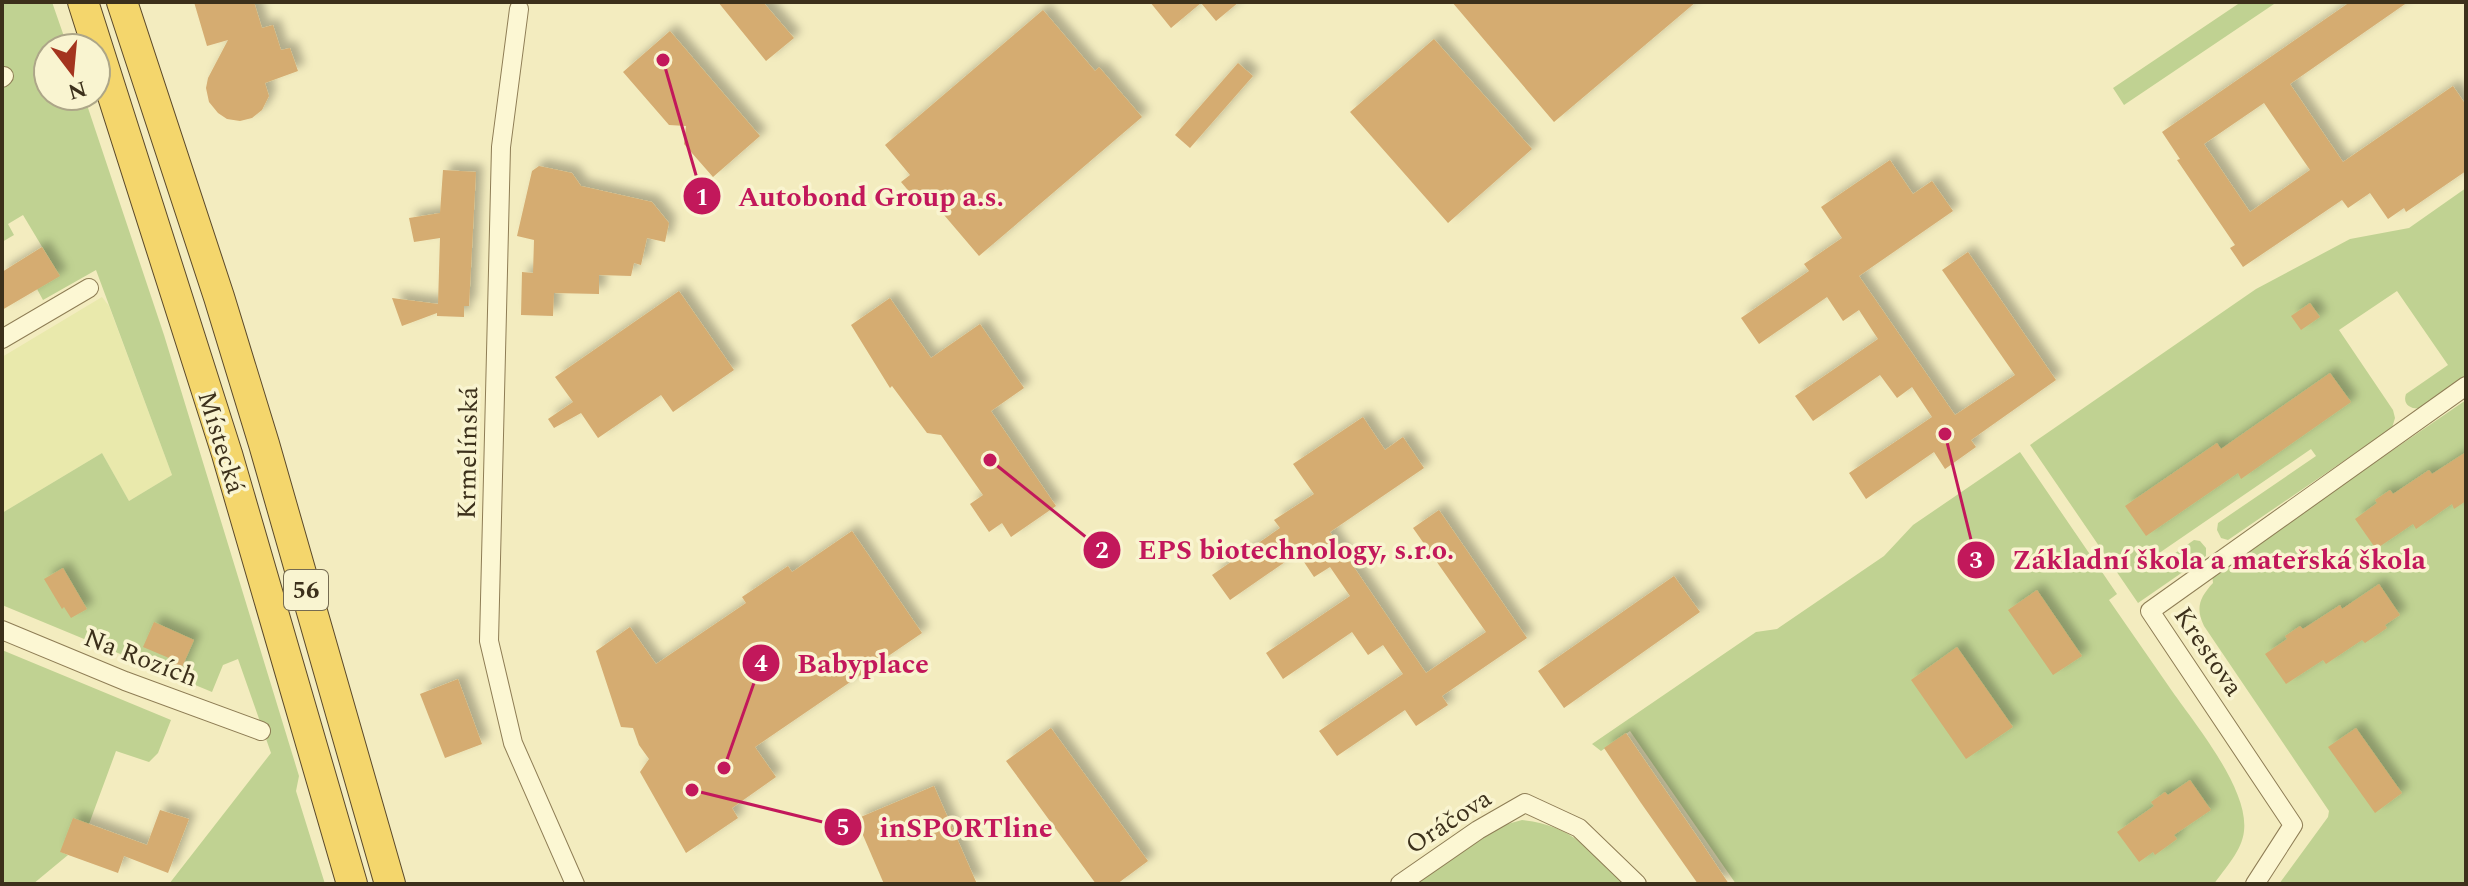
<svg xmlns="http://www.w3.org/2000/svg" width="2468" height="886" font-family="Spectral,serif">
	<defs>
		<filter id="shadow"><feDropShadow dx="7" dy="-7" stdDeviation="4" flood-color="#0004"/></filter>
	</defs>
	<rect width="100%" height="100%" fill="#f3ecbf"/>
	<!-- farmland -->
	<path fill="#e9e9ac" d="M102,297L109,306L172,475L129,501L102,453L2,513V357Z"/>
	<!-- green -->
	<path fill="#c0d292" d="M2,2H52L68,48H48V96H84L164,335L299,776L296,791L325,884H169L271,753L238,659L223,665L212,692L2,605V513L102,453L129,501L172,475L96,270L43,300L37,289L59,275L23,215L8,224L14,235L2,242Z
		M2241,2H2277L2124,105L2113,88Z
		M2466,188V377L2422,408C2412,410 2402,405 2406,394L2448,365L2397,291L2339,330L2393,410L2395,418L2392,428L2228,540L2221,538L2217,530L2218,523L2316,456L2311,449L2149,560L2154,568L2194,540L2200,541L2206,548V556L2138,603L2030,445L2256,289L2350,239L2409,228Z
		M2466,400V884H2279L2328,817L2329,811L2204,626C2195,608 2200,597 2213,583L2212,574Z
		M2020,452L2117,594L2109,600C2130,630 2151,661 2172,691C2195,724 2249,789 2244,831C2242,851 2225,868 2214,884H1736L1630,731L1601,751L1592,744L1756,632L1777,629L1884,556L1913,525Z
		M2,650L171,720L158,753L149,762L116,751L89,824L61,852L68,855L33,884H2Z
		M1522,820C1572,825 1591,851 1626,884H1411L1504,825Z"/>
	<!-- building -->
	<path fill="#d5ac71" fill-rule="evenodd" filter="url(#shadow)" d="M194,2H254L262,28L273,25L281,50L290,48L298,71L265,83L269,96L262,110L252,118L240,121L227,119L218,113L209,102L206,88L208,78L228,40L207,46Z
		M718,2H763L794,38L766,61Z
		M1150,2H1239L1216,21L1201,3L1171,28Z
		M1452,2H1696L1554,122Z
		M2350,2H2408L2290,84L2343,162L2453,86L2466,105V171L2406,212L2404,208L2388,219L2370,193L2348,208L2342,200L2243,267L2230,248L2235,245L2177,160L2180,159L2162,132ZM2264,103L2310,170L2250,212L2204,144Z
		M1043,10L1095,71L1099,67L1142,117L979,256L927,195L918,202L901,182L910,175L885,145Z
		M670,31L760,136L713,177L684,144L686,126L669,125L623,72Z
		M1434,39L1532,149L1448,223L1350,112Z
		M1238,63L1253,76L1190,148L1175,135Z
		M1890,160L1913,194L1932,181L1953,211L1859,276L1955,415L2015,375L1942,270L1968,252L2056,380L1971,440L1976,447L1945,469L1934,452L1866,499L1849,473L1932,417L1912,387L1897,398L1880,375L1813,421L1795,396L1878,339L1859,310L1843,321L1827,297L1759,344L1741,318L1809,271L1804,264L1842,238L1821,207Z
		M539,166L572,173L581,186L652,202L669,223L665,242L647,238L641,265L634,263L631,276L599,275V294L554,293L553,316L521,315L522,272L533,273L534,240L517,236L532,171Z
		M443,170L476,172L469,306H464V317L437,316V313L402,326L392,298L438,304L440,238L414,242L409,218L440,213Z
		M42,247L60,276L2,310V272Z
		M679,291L734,370L673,412L661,395L598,438L581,413L554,428L548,419L573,402L555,377Z
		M890,298L931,358L980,324L1024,388L991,411L1056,506L1011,537L1002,523L989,532L970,504L983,495L941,435L927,433L892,386L890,388L851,325Z
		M2310,303L2320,317L2301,330L2291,316Z
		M2330,373L2351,402L2241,479L2238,473L2146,536L2125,506L2217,443L2221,449Z
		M1363,417L1385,450L1403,437L1424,468L1330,532L1426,673L1486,632L1413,528L1439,510L1527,638L1442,696L1448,705L1416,726L1405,710L1337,756L1319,731L1403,674L1383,645L1368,655L1352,632L1283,679L1266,653L1350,596L1330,567L1314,577L1298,553L1230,600L1212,575L1280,528L1274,520L1314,494L1293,464Z
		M2466,452V501L2454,509L2452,504L2416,529L2413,524L2376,549L2355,519L2377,503L2375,500L2390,490L2393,494L2429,470L2432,474Z
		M852,531L922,633L755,747L776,777L732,808L738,818L686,853L640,772L649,759L639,745L633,728L621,727L596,651L630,627L656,664L746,603L742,597L788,566L792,572Z
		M63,568L87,609L71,618L64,607L62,609L44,579Z
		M1674,576L1700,612L1564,708L1538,671Z
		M2379,584L2400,615L2385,625L2387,628L2365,643L2362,640L2326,664L2323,660L2286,684L2265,654L2287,639L2285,636L2300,626L2303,629L2340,605L2342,609Z
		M2037,590L2082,656L2053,675L2008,610Z
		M154,622L194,640L179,674L165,667L169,658L143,647Z
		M1957,647L2013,727L1966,759L1911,680Z
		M458,679L482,744L445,758L420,694Z
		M1051,728L1148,861L1117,884H1096L1006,761Z
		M2356,728L2402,793L2375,813L2328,747Z
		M1626,733L1701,842L1729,884H1698L1641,803L1604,748Z
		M2190,780L2211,810L2174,835L2177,839L2155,855L2153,852L2139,862L2117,832L2154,806L2151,802L2165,792L2168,795Z
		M934,786L977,884H884L856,819Z
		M160,810L189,819L168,873L124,856L118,873L60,852L73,818L147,845Z"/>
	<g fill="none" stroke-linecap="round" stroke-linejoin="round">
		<defs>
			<path id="minor" d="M519,9L501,147L489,641L513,743L575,884
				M2,78L4,76
				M2,339L89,288
				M2,630L125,681L261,731
				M1400,884L1478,830L1525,803L1579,828L1637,884
				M2255,884L2293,825L2150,611L2466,386"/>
			<path id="trunk" d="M83,2L227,454L352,884
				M122,2L219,297L264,444L390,884"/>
		</defs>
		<!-- minor casing -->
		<use href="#minor" stroke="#8e7d55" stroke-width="20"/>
		<!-- trunk casing -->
		<use href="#trunk" stroke="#5b492a" stroke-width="32"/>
		<!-- minor -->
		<use href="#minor" stroke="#fcf7d3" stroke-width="18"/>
		<!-- trunk -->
		<use href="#trunk" stroke="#f4d66c" stroke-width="30"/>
	</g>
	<g text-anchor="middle" stroke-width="7" stroke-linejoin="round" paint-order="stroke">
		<!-- shield labels -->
		<rect fill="#f9f4d0" stroke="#756b51" stroke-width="2" x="284" y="570" width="44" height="40" rx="6"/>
		<g font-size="24" font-weight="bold" fill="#3c301b">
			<text x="306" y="598">56</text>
		</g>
		<!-- street labels -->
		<g font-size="26" fill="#3c301b" stroke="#f9f4d0">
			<text transform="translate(222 442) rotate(73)" y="9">Místecká</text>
			<text transform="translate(467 453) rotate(-89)" y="9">Krmelínská</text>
			<text transform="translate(2209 651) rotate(56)" y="9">Krestova</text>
			<text transform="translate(141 657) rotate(21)" y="9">Na Rozích</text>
			<text transform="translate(1448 821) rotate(-33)" y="9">Oráčova</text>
		</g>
	</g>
	<!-- callouts -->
	<path fill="none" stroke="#c2185b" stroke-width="3" d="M663 60L702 196M990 460L1102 550M1945 434L1976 560M724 768L761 663M692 790L843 827"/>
	<g fill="#c2185b" stroke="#f9f4d0" stroke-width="3">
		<circle cx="663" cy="60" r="8"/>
		<circle cx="990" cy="460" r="8"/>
		<circle cx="1945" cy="434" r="8"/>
		<circle cx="724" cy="768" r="8"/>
		<circle cx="692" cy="790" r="8"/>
		<circle cx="702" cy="196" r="20"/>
		<circle cx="1102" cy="550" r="20"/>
		<circle cx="1976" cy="560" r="20"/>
		<circle cx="761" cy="663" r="20"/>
		<circle cx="843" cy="827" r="20"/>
	</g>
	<g font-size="24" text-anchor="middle" font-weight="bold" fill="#fff">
		<text x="702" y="205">1</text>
		<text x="1102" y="558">2</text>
		<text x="1976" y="568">3</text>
		<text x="761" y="671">4</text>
		<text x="843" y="835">5</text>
	</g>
	<g font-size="28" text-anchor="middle" font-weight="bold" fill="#c2185b" stroke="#f9f4d0" stroke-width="7" stroke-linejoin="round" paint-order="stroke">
		<text x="871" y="206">Autobond Group a.s.</text>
		<text x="1296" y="559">EPS biotechnology, s.r.o.</text>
		<text x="2219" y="569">Základní škola a mateřská škola</text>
		<text x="863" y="673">Babyplace</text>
		<text x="966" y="837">inSPORTline</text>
	</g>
	<!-- border -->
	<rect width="2468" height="886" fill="none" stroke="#3c301b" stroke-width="8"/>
	<!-- north arrow -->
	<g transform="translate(72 72) rotate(164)"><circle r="38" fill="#f9f4d0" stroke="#ada688" stroke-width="2"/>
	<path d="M0-6L14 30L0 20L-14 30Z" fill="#a4341e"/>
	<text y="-12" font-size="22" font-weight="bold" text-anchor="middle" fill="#3c301b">N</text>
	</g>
</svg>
